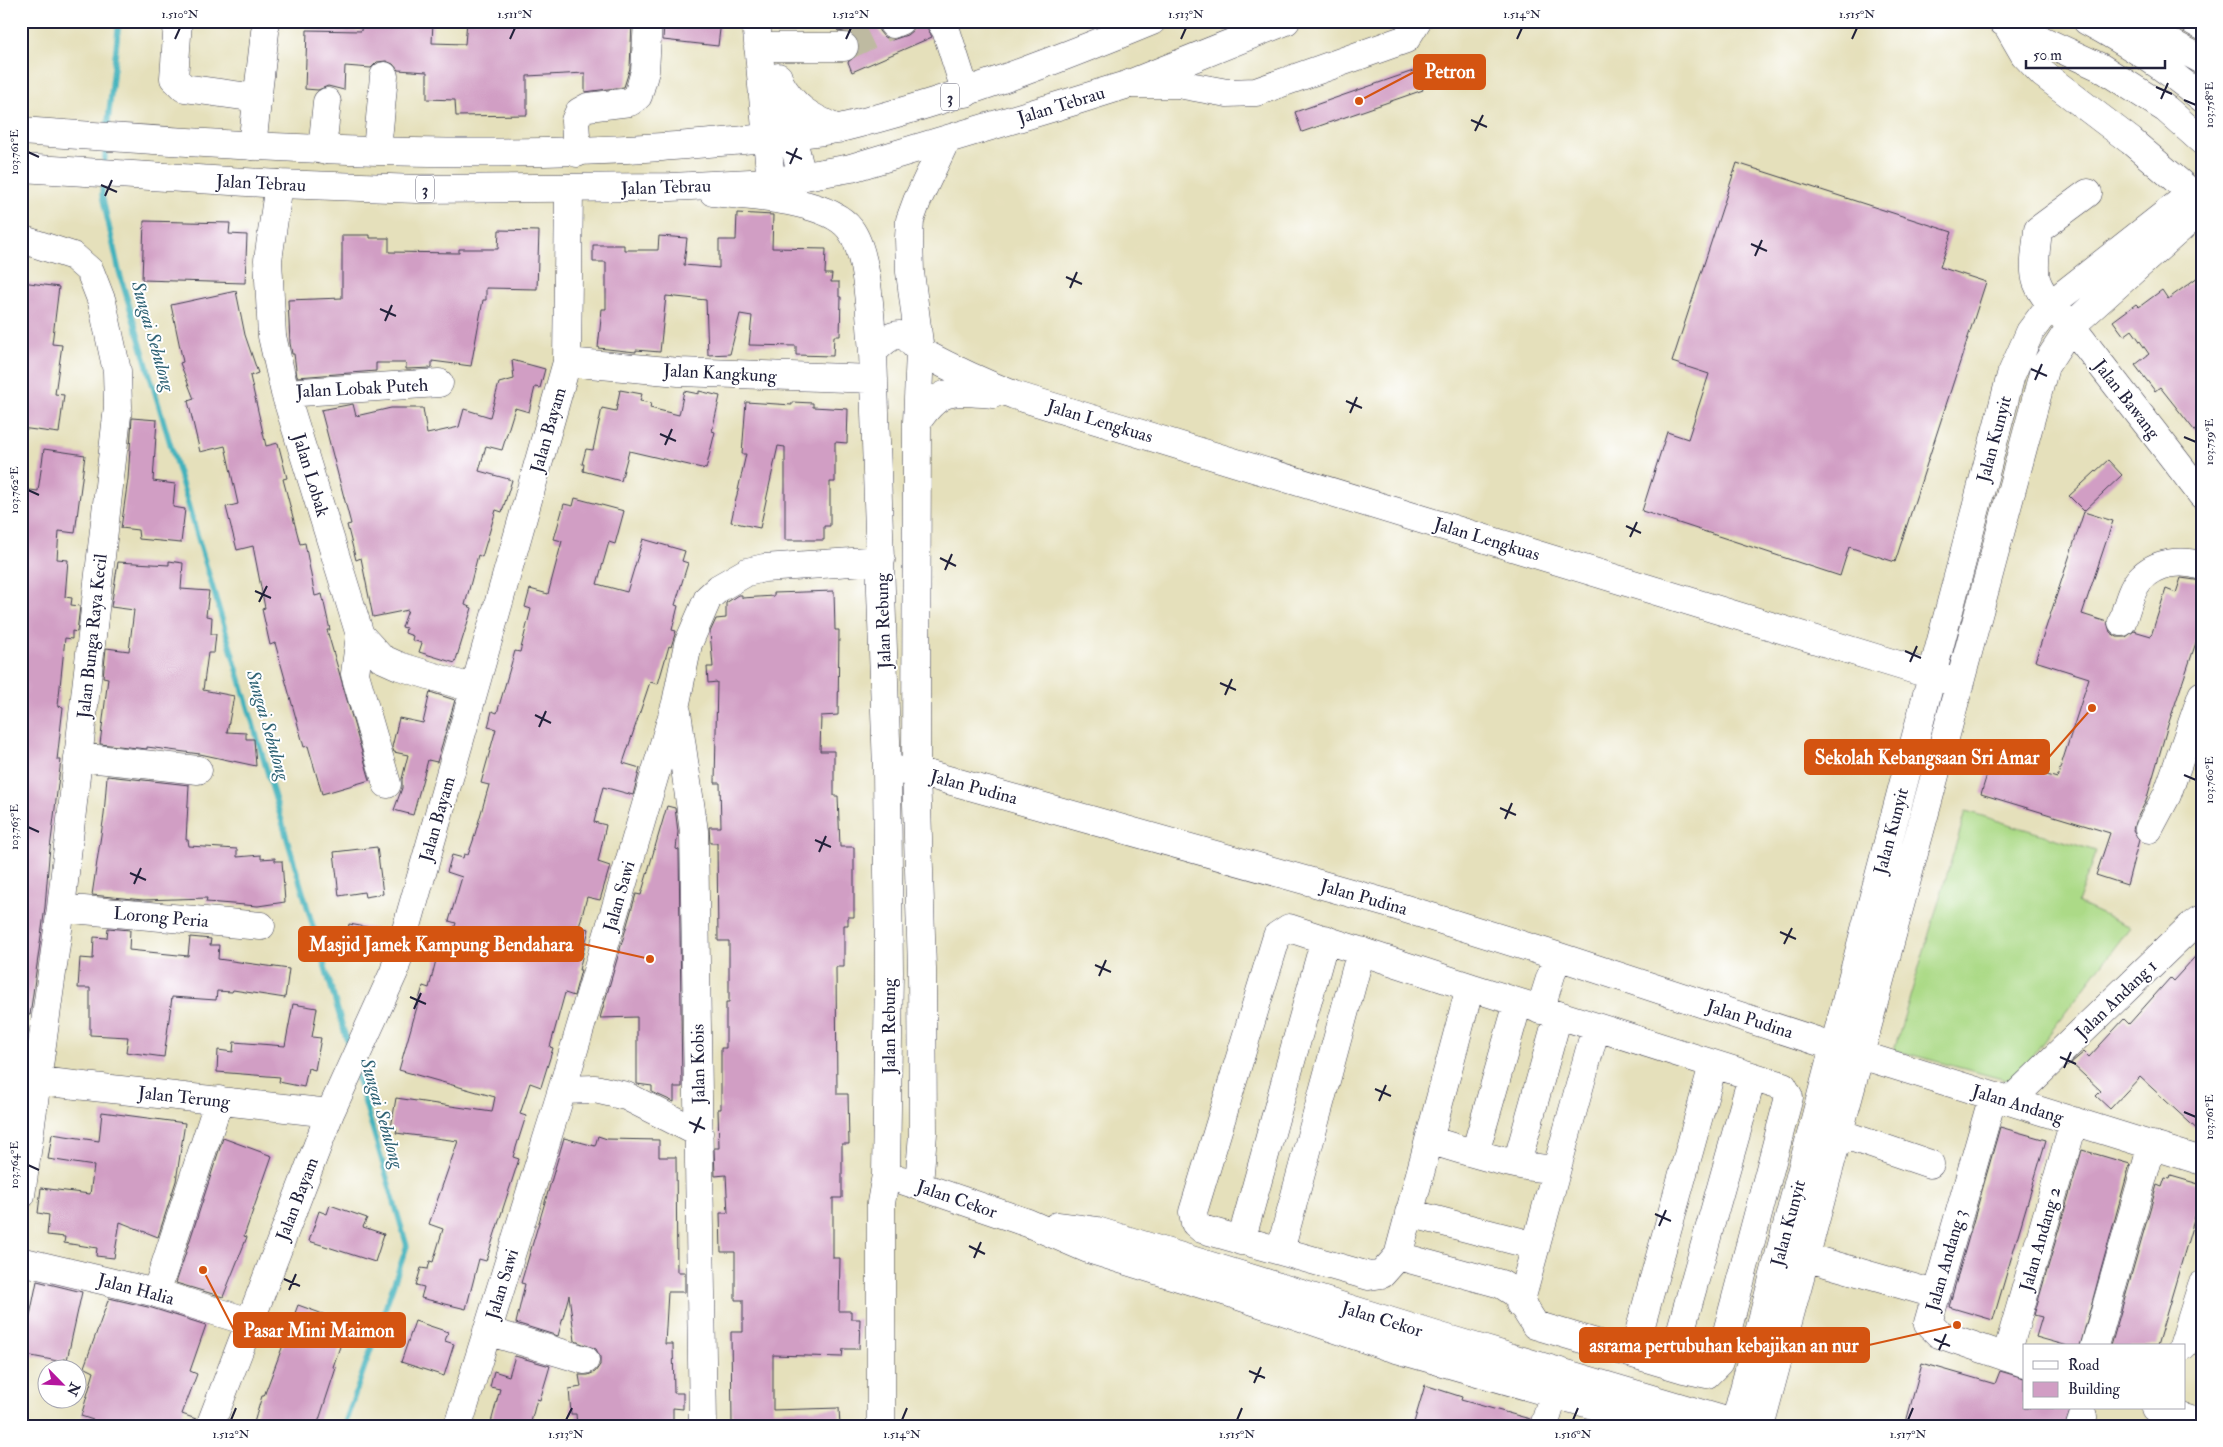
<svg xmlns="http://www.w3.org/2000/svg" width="2223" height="1447" font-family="'IM FELL Double Pica',serif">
	<rect width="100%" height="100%" fill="#fff"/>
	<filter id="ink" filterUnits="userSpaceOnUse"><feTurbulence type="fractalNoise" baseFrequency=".02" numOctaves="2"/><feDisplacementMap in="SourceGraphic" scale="10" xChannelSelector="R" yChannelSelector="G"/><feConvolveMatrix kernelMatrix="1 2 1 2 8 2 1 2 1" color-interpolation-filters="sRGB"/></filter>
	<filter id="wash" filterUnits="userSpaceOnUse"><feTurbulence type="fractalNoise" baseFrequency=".0096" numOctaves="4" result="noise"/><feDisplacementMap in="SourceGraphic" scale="20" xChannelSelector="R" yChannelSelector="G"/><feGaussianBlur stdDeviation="1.12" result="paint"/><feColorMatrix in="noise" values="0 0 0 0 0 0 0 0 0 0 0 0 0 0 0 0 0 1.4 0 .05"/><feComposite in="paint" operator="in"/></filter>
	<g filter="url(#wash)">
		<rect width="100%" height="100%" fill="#e5e0bb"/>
		<!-- pitch -->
		<path fill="#acda87" stroke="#677e61" d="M1966,811L2096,851L2077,903L2130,927L2013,1082L1894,1050Z"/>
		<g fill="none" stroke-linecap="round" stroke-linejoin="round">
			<!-- stream -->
			<path stroke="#42b2bc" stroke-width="5.5" d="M107,131L119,21
				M104,166L106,145
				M103,180L102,195L119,271L349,1048
				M344,1426L407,1246L357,1076"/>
		</g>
		<g id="blocks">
			<!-- building -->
			<path fill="#d19ec4" d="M362,21H433L432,43L465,44L467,21H632L630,68L624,87L585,92V73L527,76V115L456,116L455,100L427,99V72L398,70L393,64L386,61L377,62L371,68L345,66L344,90L328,86L318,90L305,89L307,30L361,31Z
				M664,21H721L718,46L663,40Z
				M834,21H878L879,31L884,37L892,40L907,35L913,30L915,21H924L932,37L852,72L848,62L858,54L860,47L858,40L851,33L838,31Z
				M1416,70L1423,90L1302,132L1295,112Z
				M1737,163L1952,232L1940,267L1986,282L1895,562L1849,547L1840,576L1642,511L1667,432L1688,439L1709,374L1672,362Z
				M737,213L773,215L772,248L826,249L825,274H832L831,282H839V297H841L840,336H834L833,356L796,355V346L749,345L752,316L740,314L730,354L708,355L706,300L666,296L660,352L636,350V352L598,348L602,309H606V262H593V245H624V250H658L659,236L687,238L684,265L719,268V240H736Z
				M144,221L230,223L229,234L247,235L245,283L142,280Z
				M499,230L539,231L537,289L486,288V300H483L471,366L432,361V368L406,369V363H376V371L297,377L294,354H292L290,343L288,300L342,298V235H370V238H389V252L459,253V249H498Z
				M2202,274V440L2160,387L2155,391L2135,365L2149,354L2132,330L2124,336L2113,321L2136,304L2139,307L2162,290L2168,299Z
				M22,282L59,287L52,344L62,345L55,394L64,395L59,433L21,428Z
				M236,291L245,335L258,373L250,376L266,446L278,443L287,478L283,479L300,544L305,543L315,596L322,594L330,630H327L370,780L322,794L308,746L304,747L275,643L270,645L262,609L265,608L253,546L237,550L226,507L238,504L225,446L200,452L188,401L194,399L180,363L183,362L171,305Z
				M512,360L545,369L540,388L535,387L529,412L515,408L502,450L486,446L479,471L512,480L502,512L496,510L482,557L478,555L465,605L472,608L455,663L419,652L422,643L412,640L413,636L405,633L406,628L402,627L408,610L373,617L361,558L356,560L347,525L351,524L321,410L353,404L356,416L391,408H423L427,434L459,427L464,409L490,417L499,383L514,379Z
				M620,390L642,394L640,401L651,403L650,408L679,415L684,391L699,394V391L720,396L712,431L715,432L706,469L629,451L621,481L583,471L584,464H582L586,449L593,450L602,408L616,411Z
				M746,402L792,405V402L813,403V407L848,409L847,443L835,442V482H830V526H824V540H785V447L778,446L760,528L731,522L746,454H742Z
				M132,418L157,420L153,481L175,484L173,507L185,509L181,543L139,539L138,530L121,528L128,479Z
				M44,449L85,455L75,533L59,531L57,559L68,560L65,597L72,598L71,605L80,606L77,632L72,631V639L65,638L58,706L63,707L57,760H61L49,857L45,907L30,1015L21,1014V489L38,491Z
				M2108,460L2122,475L2084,511L2069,496Z
				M575,498L624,511L615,544L609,542L597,584L627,592L643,539L685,551L682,561L688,563L675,605L678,606L672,630L676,631L671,647L669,646L658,684L650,682L623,763L640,768L633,795L603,787L594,822L606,825L598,862L610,866L600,900L587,897L579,927L589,929L579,970H581L574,996L565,993L550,1047L553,1048L541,1087L530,1083L520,1114L526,1116L513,1157L519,1159L486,1261L479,1259L466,1309L421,1298L424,1287L416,1285L421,1268L428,1269L430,1261L433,1262L443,1229L429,1224L458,1141L396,1133L397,1129L391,1128L396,1098L492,1112L495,1097L399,1070L423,986L429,988L438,952L446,954L456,923L449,921L462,877L447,872L452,855L463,858L464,854L468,855L473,841L489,785L481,783L496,729L488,727L492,711L497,713L515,651L520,652L531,609L525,607L530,589L548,594L562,541L554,539L564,504L573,506Z
				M2084,512L2113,521L2082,614L2107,622L2110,632L2117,637H2126L2134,631L2151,636L2166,589L2176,593L2181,578L2202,581V625L2168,725L2146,801L2135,822L2133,830L2139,840L2127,885L2096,875L2110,833L1981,794L1992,758L2057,778L2089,678L2035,661Z
				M169,561L183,563L181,589L209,591L206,616L212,617L211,634H216L214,653H208L203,690L234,696L227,732L246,733V739H254L256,766L200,754L147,747V749L100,744L108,678L103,677L106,648L129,651L134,610L111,607L118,562L169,565Z
				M834,591L835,630H839L838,715L821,716L820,751H834V796H838L840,847H854V917H848V925H844V967H836L837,1094H848L849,1144H842V1198H833V1258H840L839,1311H851V1319H860L859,1349H843L842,1357L773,1355V1410L839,1408L840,1426H732L731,1332H743V1300H735V1252H721L720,1213H728L726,1175L715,1176L714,1148H719L718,1109H721V1048H726V1002H729V941H718L717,843H710L709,827H721L720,783H715L717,682L708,683L707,667H713L710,632L716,619L726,618V603L738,595H742V598L774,596V593Z
				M430,692L455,700L437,762L428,760L413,815L394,810L402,788V779L408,755L394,752L392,747L399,718L423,723Z
				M107,776L189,785L186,840H188L189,846L237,849V857L261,855V859L275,858V861H282L285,902L258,906L206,902L207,898L143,900L92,895L104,815Z
				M667,806L675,808L678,832L676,849L679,850L682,1087H674V1102L652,1092V1086L637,1084V1017L600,1018L636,894L641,895Z
				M377,847L383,894L365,897L364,892L339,896L334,852Z
				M349,924L377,929L372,957L344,952Z
				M108,928L130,930L129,950L188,956L190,937L211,939L210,945H219L218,959L289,969L285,998L233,990L232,992L217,991L216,1000L172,997L164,1057L126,1052L128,1037L90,1035V988H78L80,958L93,959L94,937L107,938Z
				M2202,949V1134L2140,1077L2110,1109L2096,1096L2101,1091L2071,1063L2084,1052L2089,1057L2124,1019L2129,1024L2170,978L2173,981Z
				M293,1004L317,1008L312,1037L321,1038L315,1070L308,1068L304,1087L279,1082L280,1077L217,1072L218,1050L233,1052L234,1042L285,1046Z
				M102,1112L185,1123L176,1181L158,1237L120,1222L114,1258L96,1256L97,1248L64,1243L65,1237L47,1235L49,1215L38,1213L41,1188L90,1194L94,1166L48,1159L52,1134L99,1141Z
				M2000,1127L2046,1140L1993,1320L1949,1307Z
				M598,1136L607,1139L659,1140V1157H676L677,1272H685V1292H668L665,1344H673L674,1393H683V1409L673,1408V1426H577L576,1414H571L569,1389L581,1387L579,1375H588L595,1372L600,1365V1357L596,1349L575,1341L569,1295L558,1336L516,1323L525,1284L521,1283L564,1138L595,1146Z
				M223,1138L272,1156L244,1236L247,1237L223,1297L176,1283Z
				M2082,1150L2130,1164L2080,1346H2068L2036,1337L2042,1317L2034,1315Z
				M2171,1176L2202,1185V1193L2157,1346H2111L2157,1185L2162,1187L2165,1178L2170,1179Z
				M330,1205L367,1218L363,1227L384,1234L375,1262L309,1241L319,1211L327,1214Z
				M37,1281L82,1292L67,1360L64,1358L63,1362L26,1355L28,1345H24Z
				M109,1298L152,1308L206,1325L190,1371L197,1374L182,1414L196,1419L195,1426H98L99,1422L81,1416L94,1372L84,1367Z
				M298,1305L348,1323L333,1367L336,1368L317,1426H253L262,1396H264Z
				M415,1321L448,1332L445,1341L454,1344L444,1376L401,1362Z
				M515,1356L550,1366L540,1400L537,1399L530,1426H490L500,1389L490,1387L494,1371L509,1376Z
				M1922,1363L1995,1384L2000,1371L2024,1378V1408H2071L2065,1426H1905Z
				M1425,1385L1462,1397L1461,1400L1530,1419L1529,1426H1413Z"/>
		</g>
	</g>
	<g filter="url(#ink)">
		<use href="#blocks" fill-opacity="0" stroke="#3f3e4e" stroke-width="1"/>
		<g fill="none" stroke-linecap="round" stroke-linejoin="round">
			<!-- minor-tunnel -->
			<path stroke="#bebaa1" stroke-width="28" stroke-dasharray="28 14" stroke-linecap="butt" d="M844,47L893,24"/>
			<defs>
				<path id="minor" d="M178,21L174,78L184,88L257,98
					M756,21L771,182
					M940,21L946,30L966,93
					M2193,21L2202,26
					M893,24L900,21
					M758,47H844
					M778,77L802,177
					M1130,84H1178L1227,93L1256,92L1406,39L1417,21
					M252,146L265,32
					M322,150L327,102
					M377,150L384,76
					M577,153L575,121L579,112L588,107L630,102L638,96L645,71L648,21
					M279,184L268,260L272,336L285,393L360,635L381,658L399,666L474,689
					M713,192C747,196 828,199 850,229C869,254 870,320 873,352L887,770L889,972L886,1175L881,1203V1426
					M2088,193L2038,230C2037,244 2032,269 2037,282C2043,298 2059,313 2071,326L2202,495
					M21,239L73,256L90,271L102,302L117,371L118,407L61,908L21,1195
					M873,352C880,345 889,335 899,335C910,335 914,348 923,353C953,369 983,383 1014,395L1948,680
					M567,362L679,372L874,379
					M285,393L439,383
					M917,422C941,386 954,391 993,394
					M2122,622C2127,608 2130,590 2140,579C2155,562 2182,559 2202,566
					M360,635L355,674L387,784
					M677,712L694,831L703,1426
					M79,757L198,770
					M887,770L916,771L1390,904L1557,956L1835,1047L2202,1161
					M2149,829L2167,795L2202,695
					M61,908L261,926
					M1540,1010L1557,956
					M21,1079L330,1113
					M562,1090L595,1089L626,1096L699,1133
					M1993,1096L1928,1323L1939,1334L2024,1363
					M2010,1101L2191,926L2199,920H2202
					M1839,1133L1930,1164
					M1429,1140C1455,1148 1533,1173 1557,1168L1596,1027
					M1475,1153L1518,1003
					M1517,1163L1558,1016
					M902,1180L1028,1223L1088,1249L1233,1294L1386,1346L1667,1426
					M919,1185L923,1133L922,969L916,771L917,422L920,351L910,272L909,238L910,220L917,201L946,140
					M1409,1213L1536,1246
					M1057,1226L1097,1231L1441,1337L1743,1426
					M1241,1241L1325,939
					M1280,1251L1361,951
					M1398,1256L1501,1284L1515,1293L1535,1325L1684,1369L1707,1374L1719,1362L1789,1097L1783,1086L1470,987L1398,1256L1382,1274L1369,1276L1202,1229L1195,1223L1193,1212L1277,936L1289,928L1470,987
					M1805,1257L1935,1294
					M21,1261L156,1293L250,1322
					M156,1293L219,1100
					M1520,1304L1557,1168
					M487,1331L585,1360
					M2095,1346L2152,1145
					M2183,1346L2202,1285
					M1633,1354L1713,1065
					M2006,1357L2074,1121
					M1671,1365L1752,1077
					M2155,1408L2202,1424
					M1735,1423L2011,375L2030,332L2051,304L2192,193
					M210,1426L330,1113L394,972L567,362L569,189
					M458,1426L562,1090L676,703L688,644L708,598L719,588L747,572L764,568L881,560
					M1544,1426L1554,1394
					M1760,1426L2045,366L2071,326L2202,209
					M2080,1426L2083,1417"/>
				<path id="highway" d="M2087,21C2128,43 2166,68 2202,98
					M2131,21L2202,60
					M2003,22L2100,67L2166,109L2202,141
					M2006,23L2024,54L2043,74L2131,141L2202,202
					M779,81C794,108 809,117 838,129
					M21,131C234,146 449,161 662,147C708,143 754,140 800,134C814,132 827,131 840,128C948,102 1050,63 1152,21
					M21,168L279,184L417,189L671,187L771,182L851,168L1071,102L1129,84L1286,21"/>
			</defs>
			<!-- minor casing -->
			<use href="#minor" stroke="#3f3e4e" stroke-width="29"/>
			<!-- highway casing -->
			<use href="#highway" stroke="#3f3e4e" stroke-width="29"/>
			<!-- minor -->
			<use href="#minor" stroke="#fff" stroke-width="28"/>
			<!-- highway -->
			<use href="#highway" stroke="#fff" stroke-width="28"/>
		</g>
	</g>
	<!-- ticks -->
	<path fill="none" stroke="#22223b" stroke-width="2" d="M175,39L180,28M510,39L515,28M846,39L851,28M1181,39L1186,28M1517,39L1522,28M1852,39L1857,28M2156,87L2172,94M2161,99L2168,83M2184,100L2196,105M1471,120L1487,127M1475,131L1483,115M28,152L39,157M786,152L802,159M790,164L797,148M101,185L117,192M105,196L112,180M1751,244L1767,251M1755,256L1762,240M1066,277L1082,284M1070,288L1077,272M380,309L396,316M385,321L392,305M2031,369L2047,376M2035,380L2042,364M1346,401L1362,408M1350,413L1357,397M660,434L676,441M2184,437L2196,442M665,445L672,429M28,490L39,495M1626,526L1641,533M1630,537L1637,522M940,558L956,566M945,570L952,554M255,591L271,598M259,602L267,586M1905,651L1921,658M1910,662L1917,646M1220,683L1236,690M1225,695L1232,679M535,715L551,723M539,727L546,711M2184,775L2196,780M1500,808L1516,815M1505,819L1512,803M28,827L39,832M815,840L831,847M819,852L826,836M130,873L146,880M134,884L141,868M1780,932L1796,939M1784,944L1792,928M1095,965L1111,972M1099,976L1106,960M410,997L426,1004M414,1009L421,993M2060,1057L2076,1064M2064,1068L2071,1052M1375,1089L1391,1096M1379,1101L1386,1085M2184,1112L2196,1117M689,1122L705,1129M694,1133L701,1117M28,1165L39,1170M1655,1214L1671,1221M1659,1226L1666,1210M969,1246L985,1254M974,1258L981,1242M284,1279L300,1286M289,1290L296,1274M1934,1339L1950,1346M1939,1350L1946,1334M1249,1371L1265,1378M1254,1383L1261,1367M231,1420L236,1408M566,1420L572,1408M902,1420L907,1408M1237,1420L1242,1408M1573,1420L1578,1408M1908,1420L1913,1408"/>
	<g text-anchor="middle" stroke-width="4" stroke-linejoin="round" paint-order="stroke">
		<!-- shield labels -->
		<g fill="#fff" stroke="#646476" stroke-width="1">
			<rect x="941" y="83.5" width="18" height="27" rx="4"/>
			<rect x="416" y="175.5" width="18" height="27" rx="4"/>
		</g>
		<g font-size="16" font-weight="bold" fill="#22223b">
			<text x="950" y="103">3</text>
			<text x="425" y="195">3</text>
		</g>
		<!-- street labels -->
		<g font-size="18" fill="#22223b" stroke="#fff">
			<text transform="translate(1061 105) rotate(-17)" y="6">Jalan Tebrau</text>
			<text transform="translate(261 183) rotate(3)" y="6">Jalan Tebrau</text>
			<text transform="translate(666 187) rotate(-2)" y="6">Jalan Tebrau</text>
			<text transform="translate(720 373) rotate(3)" y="6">Jalan Kangkung</text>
			<text transform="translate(362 388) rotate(-3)" y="6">Jalan Lobak Puteh</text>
			<text transform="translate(2127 399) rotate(52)" y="6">Jalan Bawang</text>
			<text transform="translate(1100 421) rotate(17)" y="6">Jalan Lengkuas</text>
			<text transform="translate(548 430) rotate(-74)" y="6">Jalan Bayam</text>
			<text transform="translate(1994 439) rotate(-75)" y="6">Jalan Kunyit</text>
			<text transform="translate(311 475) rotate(73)" y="6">Jalan Lobak</text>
			<text transform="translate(1487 539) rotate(17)" y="6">Jalan Lengkuas</text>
			<text transform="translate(883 621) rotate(-92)" y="6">Jalan Rebung</text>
			<text transform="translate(92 636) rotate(-84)" y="6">Jalan Bunga Raya Kecil</text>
			<text transform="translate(974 787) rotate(15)" y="6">Jalan Pudina</text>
			<text transform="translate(437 819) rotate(-74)" y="6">Jalan Bayam</text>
			<text transform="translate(1891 831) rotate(-75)" y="6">Jalan Kunyit</text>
			<text transform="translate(619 896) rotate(-74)" y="6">Jalan Sawi</text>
			<text transform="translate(1364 897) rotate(16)" y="6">Jalan Pudina</text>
			<text transform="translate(161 917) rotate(5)" y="6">Lorong Peria</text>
			<text transform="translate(2116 999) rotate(-44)" y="6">Jalan Andang 1</text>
			<text transform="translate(1750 1019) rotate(18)" y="6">Jalan Pudina</text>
			<text transform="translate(889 1026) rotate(-90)" y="6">Jalan Rebung</text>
			<text transform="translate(698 1064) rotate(-91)" y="6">Jalan Kobis</text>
			<text transform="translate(184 1097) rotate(6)" y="6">Jalan Terung</text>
			<text transform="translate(2018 1104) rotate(17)" y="6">Jalan Andang</text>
			<text transform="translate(297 1199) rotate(-69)" y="6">Jalan Bayam</text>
			<text transform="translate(957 1199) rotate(19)" y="6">Jalan Cekor</text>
			<text transform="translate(1788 1223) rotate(-75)" y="6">Jalan Kunyit</text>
			<text transform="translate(2040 1239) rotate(-74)" y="6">Jalan Andang 2</text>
			<text transform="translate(1946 1260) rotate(-74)" y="6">Jalan Andang 3</text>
			<text transform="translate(502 1284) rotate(-73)" y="6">Jalan Sawi</text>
			<text transform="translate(136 1289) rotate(15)" y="6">Jalan Halia</text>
			<text transform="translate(1382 1319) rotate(17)" y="6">Jalan Cekor</text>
		</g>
		<!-- water labels -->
		<g font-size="19" font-style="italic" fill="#306375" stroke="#fff">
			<text transform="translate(154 336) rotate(74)" y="7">Sungai Sebulong</text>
			<text transform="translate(269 725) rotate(74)" y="7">Sungai Sebulong</text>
			<text transform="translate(383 1113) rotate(74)" y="7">Sungai Sebulong</text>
		</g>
	</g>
	<!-- callouts -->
	<path fill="none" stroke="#d45411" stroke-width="2" d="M1359 101L1414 72M2092 708L2049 757M650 959L583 944M203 1270L234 1330M1957 1325L1869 1345"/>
	<g fill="#d45411" stroke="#fff" stroke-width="2">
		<circle cx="1359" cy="101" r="5"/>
		<circle cx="2092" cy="708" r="5"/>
		<circle cx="650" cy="959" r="5"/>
		<circle cx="203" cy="1270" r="5"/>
		<circle cx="1957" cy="1325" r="5"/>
	</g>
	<g fill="#d45411" stroke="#d45411" stroke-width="2">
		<rect x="1414" y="55" width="71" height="34" rx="5"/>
		<rect x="1805" y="740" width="244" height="34" rx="5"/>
		<rect x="299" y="927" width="284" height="34" rx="5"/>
		<rect x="234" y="1313" width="171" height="34" rx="5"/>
		<rect x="1580" y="1328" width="289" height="34" rx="5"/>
	</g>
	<g font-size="19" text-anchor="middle" font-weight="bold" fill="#fff">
		<text x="1450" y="78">Petron</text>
		<text x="1927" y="764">Sekolah Kebangsaan Sri Amar</text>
		<text x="441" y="951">Masjid Jamek Kampung Bendahara</text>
		<text x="319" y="1337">Pasar Mini Maimon</text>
		<text x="1724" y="1352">asrama pertubuhan kebajikan an nur</text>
	</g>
	<!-- margin -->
	<rect width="2223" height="1447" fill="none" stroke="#fff" stroke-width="55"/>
	<!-- legend -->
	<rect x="2023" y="1344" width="162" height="65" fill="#ffffff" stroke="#a7a7b1"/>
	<rect x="2033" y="1361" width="25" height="8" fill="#ffffff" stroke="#a7a7b1"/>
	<text x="2068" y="1370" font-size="15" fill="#22223b">Road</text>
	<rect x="2033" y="1382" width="25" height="15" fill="#d19ec4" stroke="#a7a7b1"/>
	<text x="2068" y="1394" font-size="15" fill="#22223b">Building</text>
	<!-- north arrow -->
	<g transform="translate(62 1384) rotate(114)"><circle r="24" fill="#ffffff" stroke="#a7a7b1"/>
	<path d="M0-4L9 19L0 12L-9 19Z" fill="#b5179e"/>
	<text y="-8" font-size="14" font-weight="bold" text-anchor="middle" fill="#22223b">N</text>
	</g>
	<!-- scale -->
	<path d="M2026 60v8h139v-8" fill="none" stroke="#22223b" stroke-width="2.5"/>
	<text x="2033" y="60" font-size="15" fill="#22223b" stroke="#ffffff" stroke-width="4" paint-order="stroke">50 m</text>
	<rect x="28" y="28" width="2168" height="1392" fill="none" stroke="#22223b" stroke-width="2"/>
	<g font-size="12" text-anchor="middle" fill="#22223b">
		<text x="180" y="18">1.510°N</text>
		<text x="515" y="18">1.511°N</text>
		<text x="851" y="18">1.512°N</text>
		<text x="1186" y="18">1.513°N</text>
		<text x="1522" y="18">1.514°N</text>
		<text x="1857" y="18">1.515°N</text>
		<text transform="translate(2209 105) rotate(-90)" y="4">103.758°E</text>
		<text transform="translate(14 152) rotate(-90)" y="4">103.761°E</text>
		<text transform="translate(2209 442) rotate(-90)" y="4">103.759°E</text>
		<text transform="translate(14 490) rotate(-90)" y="4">103.762°E</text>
		<text transform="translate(2209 780) rotate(-90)" y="4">103.760°E</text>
		<text transform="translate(14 827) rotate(-90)" y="4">103.763°E</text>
		<text transform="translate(2209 1117) rotate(-90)" y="4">103.761°E</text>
		<text transform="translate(14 1165) rotate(-90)" y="4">103.764°E</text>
		<text x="231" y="1438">1.512°N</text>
		<text x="566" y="1438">1.513°N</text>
		<text x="902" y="1438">1.514°N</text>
		<text x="1237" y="1438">1.515°N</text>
		<text x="1573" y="1438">1.516°N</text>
		<text x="1908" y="1438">1.517°N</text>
	</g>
</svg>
